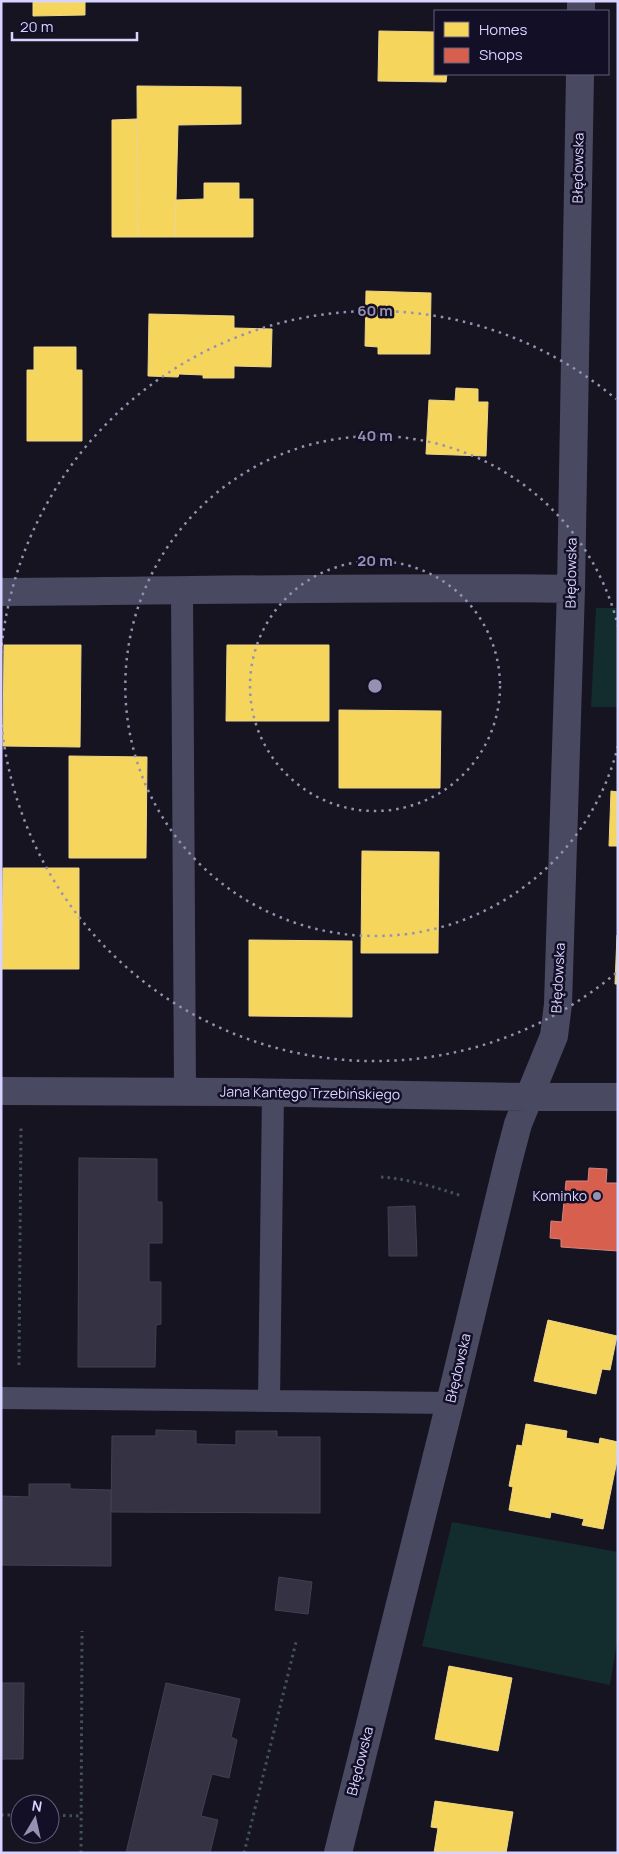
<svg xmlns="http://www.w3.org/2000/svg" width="619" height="1854" font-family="Manrope,sans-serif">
	<rect width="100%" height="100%" fill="#161421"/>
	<!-- green -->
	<path fill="#132c2d" d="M596,608H618V707H591Z
		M452,1522L618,1552V1636L610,1685L422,1646Z"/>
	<!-- homes -->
	<path fill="#f6d55c" stroke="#edd58d" d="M33,1H85V15L33,16Z
		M379,31L435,32V74H447L446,82L378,81Z
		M137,86L241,87V124L178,125L175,237H138Z
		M137,119L138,237H112V120Z
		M204,183H239V199H253V237H175L176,200L204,199Z
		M366,291L431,293L430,354H378V347L365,346Z
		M149,314L234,316V328L272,329L271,367L234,366V378H203V375L179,374L178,377L148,376Z
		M34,347H76V370H82V441H27V370H34Z
		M456,388L478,389V402H488L486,456L426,454L429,400L455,401Z
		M4,645H81L80,747L3,746Z
		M227,645H329V721H226Z
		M339,710L441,711L440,788H339Z
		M69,756L147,757L146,858H69Z
		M611,791L618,792V846H609Z
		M362,851L439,852L438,953H361Z
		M3,868H79V969H2Z
		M617,935H618V984H615Z
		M249,940L352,941V1017L249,1016Z
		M548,1320L617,1336L610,1370L602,1369L596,1394L534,1381Z
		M526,1424L567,1431L566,1438L599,1444L600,1438L618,1442V1456L603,1529L582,1525L584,1519L551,1512L550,1518L509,1510L513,1487L509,1486L517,1445L522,1446Z
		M449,1666L512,1678L498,1751L435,1739Z
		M435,1801L513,1812L506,1853H434L438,1828L431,1827Z"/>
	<!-- shops -->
	<path fill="#d6604d" stroke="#d78382" d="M589,1168L607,1169L606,1183H618V1251L561,1247V1239L550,1238L551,1221L562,1222L566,1181H588Z"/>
	<!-- building -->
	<path fill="#343243" stroke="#433f54" d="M79,1158L157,1159V1202H162V1243H149V1282H161V1324L156,1325L155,1367H78Z
		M415,1206L417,1256H389L388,1207Z
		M156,1430L196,1431V1444L236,1445V1431H277V1437H320V1513L111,1512L112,1436H156Z
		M29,1484H70V1489L111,1490V1566L1,1565V1496L29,1497Z
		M279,1577L312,1582L308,1614L275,1610Z
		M1,1683H24L23,1759H1Z
		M166,1683L240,1699L231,1737L237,1740L229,1778L212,1774L201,1816L218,1820L210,1853H126Z"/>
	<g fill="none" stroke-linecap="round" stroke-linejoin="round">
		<!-- path -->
		<path stroke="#44505f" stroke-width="3" stroke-dasharray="2.5 4" stroke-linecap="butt" d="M381,1177C409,1179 435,1187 462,1196
			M19,1365L21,1126
			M1,1815H20
			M50,1815L81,1816
			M81,1853L82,1631
			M244,1853L296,1642"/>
		<!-- lane -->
		<path stroke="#4a4962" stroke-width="22" d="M182,591L185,1091
			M1,1398L450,1403
			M269,1401L273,1093"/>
		<!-- street -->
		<path stroke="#4a4962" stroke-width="28" d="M581,11V1
			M1,592C191,591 381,586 571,589
			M1,1091L236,1092L529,1097H618
			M338,1853L450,1403L508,1162L518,1124L554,1036L558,1004L571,589L580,74"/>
	</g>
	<!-- distance rings -->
	<g fill="none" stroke="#9591b1" stroke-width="2.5" stroke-dasharray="2.5 5">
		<circle cx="375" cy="686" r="125"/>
		<path d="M618 746A250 250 0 1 1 618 626"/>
		<path d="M616 973A375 375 0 0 1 1 719M1 653A375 375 0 0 1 616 399"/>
	</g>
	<!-- markers -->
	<circle fill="#9591b1" stroke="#130f26" stroke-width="2" cx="597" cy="1196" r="5"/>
	<g text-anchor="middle" stroke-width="5" stroke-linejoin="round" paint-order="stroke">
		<!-- street labels -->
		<g font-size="14" fill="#d9d4ff" stroke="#130f26">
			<text transform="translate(578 168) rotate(-89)" y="5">Błędowska</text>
			<text transform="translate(571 573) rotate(-89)" y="5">Błędowska</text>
			<text transform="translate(558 978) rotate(-87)" y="5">Błędowska</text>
			<text transform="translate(310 1093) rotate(1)" y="5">Jana Kantego Trzebińskiego</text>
			<text transform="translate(458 1368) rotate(-77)" y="5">Błędowska</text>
			<text transform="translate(360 1761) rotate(-76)" y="5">Błędowska</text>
		</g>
		<!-- poi labels -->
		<g font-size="14" fill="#d9d4ff" stroke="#130f26" text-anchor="end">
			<text x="587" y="1201">Kominko</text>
		</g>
	</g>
	<circle cx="375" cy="686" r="8" fill="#9591b1" stroke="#130f26" stroke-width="2.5"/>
	<g font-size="15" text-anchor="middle" font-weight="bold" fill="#9591b1" stroke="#130f26" stroke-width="5" stroke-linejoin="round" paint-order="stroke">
		<text x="375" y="316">60 m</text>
		<text x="375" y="441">40 m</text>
		<text x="375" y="566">20 m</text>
	</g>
	<!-- border -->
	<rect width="619" height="1854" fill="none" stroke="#d9d4ff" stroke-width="5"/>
	<!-- legend -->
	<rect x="434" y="10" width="175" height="65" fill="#130f26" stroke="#625e7d"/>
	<rect x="444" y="22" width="25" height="15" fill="#f6d55c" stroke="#625e7d"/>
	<text x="479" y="35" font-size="15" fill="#d9d4ff">Homes</text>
	<rect x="444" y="48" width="25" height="15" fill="#d6604d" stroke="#625e7d"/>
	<text x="479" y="60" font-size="15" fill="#d9d4ff">Shops</text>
	<!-- north arrow -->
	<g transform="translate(35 1819) rotate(9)"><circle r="24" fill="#130f26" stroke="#625e7d"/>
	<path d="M0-4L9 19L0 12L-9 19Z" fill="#9591b1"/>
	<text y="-8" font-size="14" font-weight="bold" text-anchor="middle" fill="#d9d4ff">N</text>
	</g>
	<!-- scale -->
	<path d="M12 32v8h125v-8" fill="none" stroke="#d9d4ff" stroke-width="2.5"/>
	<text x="20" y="32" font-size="15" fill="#d9d4ff" stroke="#130f26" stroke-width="4" paint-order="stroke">20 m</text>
</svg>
